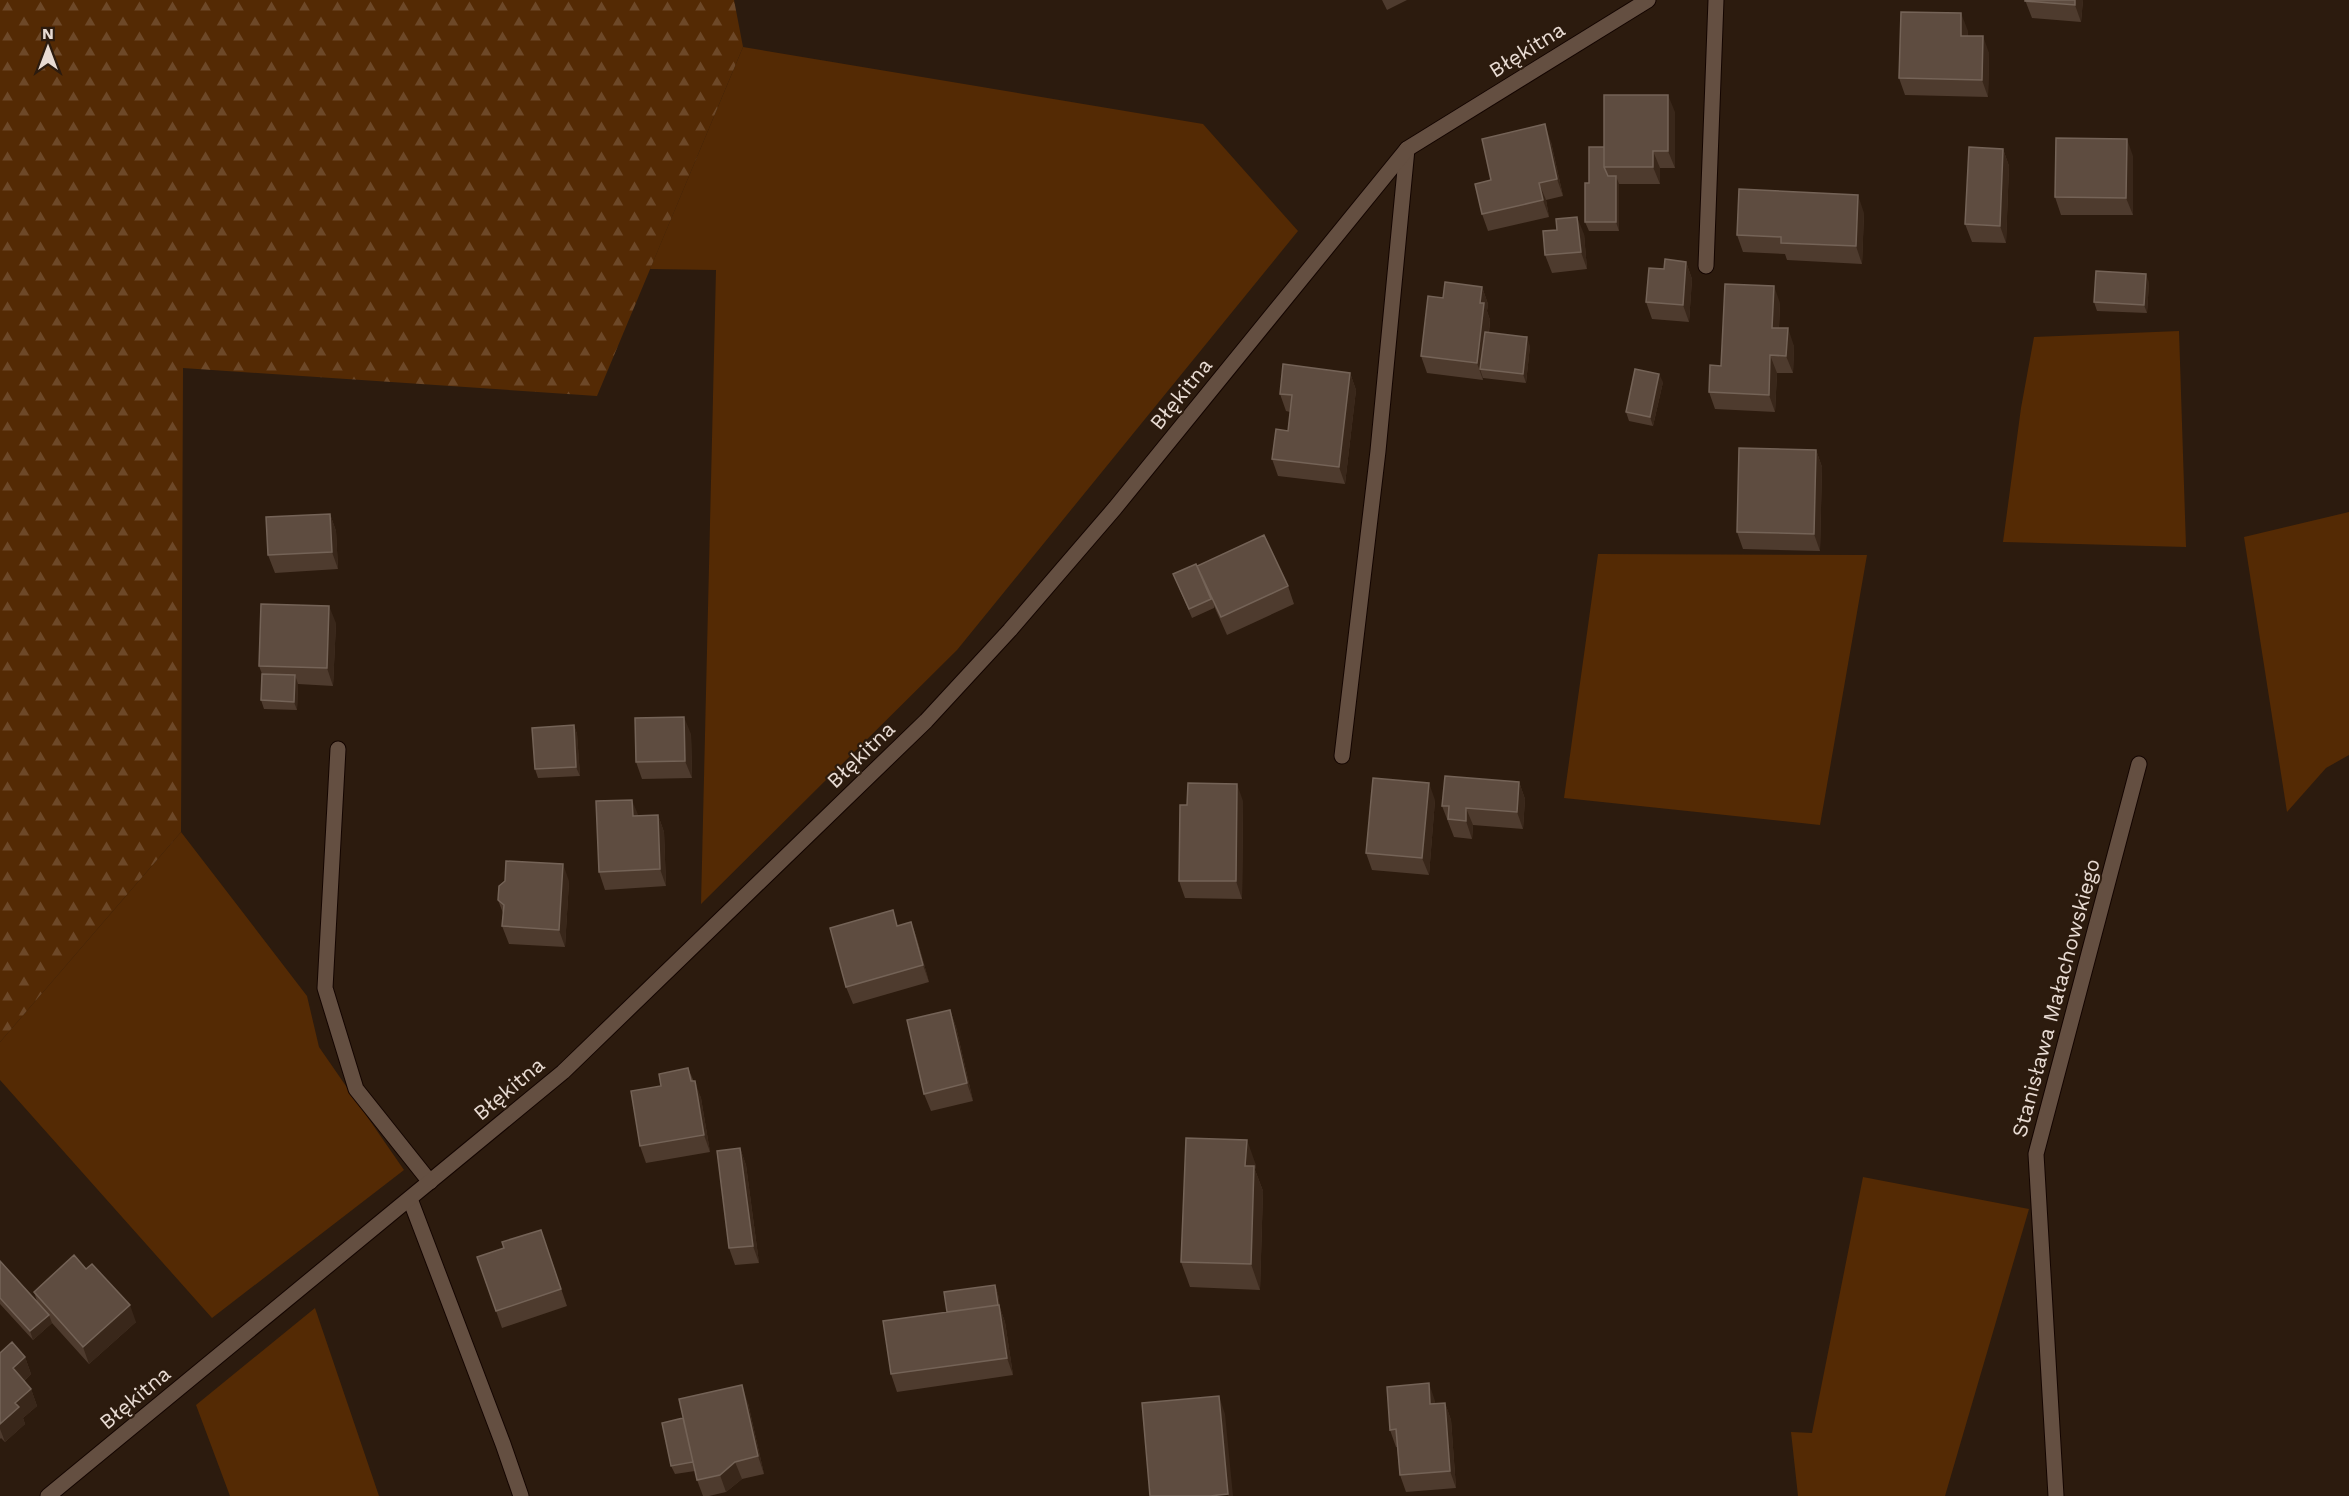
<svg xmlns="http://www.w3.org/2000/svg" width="2349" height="1496" font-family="'Work Sans',sans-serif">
	<defs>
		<pattern id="forest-firs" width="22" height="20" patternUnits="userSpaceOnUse" patternTransform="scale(1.5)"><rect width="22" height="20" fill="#542a04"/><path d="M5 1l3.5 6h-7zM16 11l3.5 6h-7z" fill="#6d4828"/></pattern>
	</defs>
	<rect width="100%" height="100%" fill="#2c1b0e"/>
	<!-- grass -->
	<path fill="#542a04" d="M743,47L1203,124L1298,231L957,650L701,904L716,270L650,269Z
		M2179,331L2186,547L2003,542L2021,408L2034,337Z
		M2349,512V755L2326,768L2287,812L2244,537Z
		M1598,554L1867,555L1820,825L1564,798Z
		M181,832L307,996L319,1047L404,1170L212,1318L0,1080V1042Z
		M1863,1177L2029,1209L1945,1496H1798L1791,1432L1812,1433Z
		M315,1308L379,1496H230L196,1405Z"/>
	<!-- forest -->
	<path fill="url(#forest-firs)" d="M0,0H734L743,47L597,396L183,368L181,832L0,1042Z"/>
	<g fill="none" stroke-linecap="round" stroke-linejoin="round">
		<defs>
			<path id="service" d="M1706,266L1716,0
				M338,749L325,988L356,1089L430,1182
				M1342,756L1378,451L1407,149
				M410,1199L503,1444L521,1496"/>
			<path id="minor" d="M48,1496L563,1072L926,721L1010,630L1115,508L1407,149L1648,0
				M2056,1496L2036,1154L2139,764"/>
		</defs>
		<!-- service casing -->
		<use href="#service" stroke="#140500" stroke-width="17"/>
		<!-- minor casing -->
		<use href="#minor" stroke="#140500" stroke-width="17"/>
		<!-- service -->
		<use href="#service" stroke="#644f41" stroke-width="15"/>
		<!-- minor -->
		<use href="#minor" stroke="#644f41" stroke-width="15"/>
	</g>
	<!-- wall -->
	<path fill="#4e3b2e" d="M1382,0H1407L1387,10Z
		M2025,0H2083L2081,22L2032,18Z
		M1968,31V36L1989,53L1988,97L1905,95L1899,78Z
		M1675,112V168H1660V184H1619V231H1589L1585,222L1604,147Z
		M1551,142L1563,196L1546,200L1549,217L1488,231L1482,214L1491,180Z
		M2003,149L2009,166L2006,243L1972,242L1965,224Z
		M2133,156V215H2061L2055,197Z
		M1864,213L1862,264L1787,260L1785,254L1743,252L1737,235Z
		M1557,230L1584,234L1587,269L1552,273L1545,255Z
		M1686,262L1692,279L1689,322L1652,319L1646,302L1664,269Z
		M2149,282L2147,313L2097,311L2094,302Z
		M1482,287L1488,304L1487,311L1490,320L1489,333L1530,346L1526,383L1483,378V380L1427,373L1421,356L1443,298Z
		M1780,303L1779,328L1794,346L1793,373H1777L1775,412L1715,409L1709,392Z
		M1350,373L1356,390L1345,484L1278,476L1272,459L1288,431L1290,412L1286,411L1280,394Z
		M1663,382L1653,426L1629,421L1626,412Z
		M1816,450L1822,467L1820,551L1743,549L1737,532Z
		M330,514L336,531L338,569L275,573L268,555Z
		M1200,573L1288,586L1294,604L1227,635L1214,606V608L1192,618L1173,574Z
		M336,623L333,686L298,684L297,710L264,709L261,700L262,674L259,666Z
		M574,725L577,734L580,776L538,778L535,769Z
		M691,734L692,778L642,779L636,762Z
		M1519,782L1525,799L1523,829L1473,825L1472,839L1454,837L1442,806Z
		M1435,800L1429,875L1372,870L1366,853Z
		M1243,801L1242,899L1185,898L1179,881L1187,805Z
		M658,815L664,832L666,886L605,890L599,872L638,816Z
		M569,881L565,947L509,944L502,926L503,913L498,900Z
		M911,922L917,939L929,982L853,1004L846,987L898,926Z
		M950,1010L956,1027L973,1101L931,1111L924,1094Z
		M688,1068L701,1098L710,1152L646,1163L640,1146L661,1086Z
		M740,1148L746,1165L759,1263L735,1265L729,1248Z
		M1256,1165L1255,1170L1263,1191L1260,1290L1190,1287L1181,1262Z
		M541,1230L567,1306L502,1328L496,1311L504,1248Z
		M0,1261L37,1301L34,1292L136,1322L89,1364L52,1323L33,1340L0,1304Z
		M995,1285L998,1294L1000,1308L1005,1322L1013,1375L897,1392L891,1374L947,1312Z
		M0,1353L25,1357L31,1374L24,1381L31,1389L37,1406L23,1418L25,1424L5,1442L1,1438L0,1439Z
		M1435,1401V1404L1445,1403L1451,1420L1456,1488L1406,1492L1400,1475L1397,1447H1396L1390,1430Z
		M748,1403L764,1474L742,1479L726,1492L709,1496H703L697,1480L695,1471L675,1474L671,1466Z"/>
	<!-- shaded-wall -->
	<path fill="#39271a" d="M2075,0H2083L2081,22L2075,5Z
		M1961,13L1968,31L1967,53L1961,36Z
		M1983,36L1989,53L1988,97L1982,80Z
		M1668,95L1675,112V168L1668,151Z
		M1545,124L1551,142L1563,196L1557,179Z
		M2127,139L2133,156V215L2126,198Z
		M2003,149L2009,166L2006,243L2000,226Z
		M1653,151L1660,168V184L1653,167Z
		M1616,176L1619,184V231L1616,222Z
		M1539,183L1546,200L1549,217L1543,200Z
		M1858,195L1864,213L1862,264L1856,246Z
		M1577,217L1584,234L1587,269L1581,252Z
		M1686,262L1692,279L1689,322L1683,305Z
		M2146,274L2149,282L2147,313L2144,305Z
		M1774,286L1780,303L1778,345L1772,328Z
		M1482,287L1488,304L1487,311L1490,320L1484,370L1480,369L1483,378V380L1477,363L1480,303Z
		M1788,328L1794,346L1793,373L1786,356Z
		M1527,337L1530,346L1526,383L1523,374Z
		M1770,355L1777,373L1775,412L1769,395Z
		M1350,373L1356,390L1345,484L1339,467Z
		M1659,374L1663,382L1653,426L1650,417Z
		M1816,450L1822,467L1820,551L1814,534Z
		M330,514L336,531L338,569L332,552Z
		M329,606L336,623L333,686L327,668Z
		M295,675L298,684L297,710L294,702Z
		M684,717L691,734L692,778L685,761Z
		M574,725L577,734L580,776L576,767Z
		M1519,782L1525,799L1523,829L1517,812Z
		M1429,783L1435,800L1429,875L1422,858Z
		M1237,784L1243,801L1242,899L1236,881Z
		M632,800L639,817L633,816Z
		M1466,808L1473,825L1472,839L1466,821Z
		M658,815L664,832L666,886L660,869Z
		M563,864L569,881L565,947L559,930Z
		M911,922L917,939L929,982L923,965Z
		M950,1010L956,1027L973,1101L967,1083Z
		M695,1081L701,1098L710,1152L704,1135Z
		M1247,1140L1256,1165L1255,1170L1263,1191L1260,1290L1251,1264L1245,1166Z
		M740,1148L746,1165L759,1263L753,1246Z
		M995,1285L998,1294L1000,1308L1005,1322L1013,1375L1007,1358Z
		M130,1305L136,1322L89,1364L83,1347Z
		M49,1315L52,1323L33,1340L30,1331Z
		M25,1357L31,1374L19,1385L13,1368Z
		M1429,1383L1435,1401L1436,1421L1430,1404Z
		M742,1385L748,1403L764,1474L758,1456Z
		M31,1389L37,1406L23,1418L25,1424L5,1442L0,1429V1424L15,1403Z
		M1219,1396L1225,1414L1233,1496H1228V1494Z
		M1445,1403L1451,1420L1456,1488L1450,1471Z
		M735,1462L742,1479L726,1492L720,1475Z"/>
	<!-- building -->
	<path fill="#5e4c40" stroke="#746357" stroke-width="1.5" d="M2025,0H2075V5L2025,1Z
		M1901,12L1961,13V36H1983L1982,80L1899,78Z
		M1604,95H1668V151H1653V167H1604Z
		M1545,124L1557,179L1539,183L1543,200L1482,214L1475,184L1491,180L1482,139Z
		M2056,138L2127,139L2126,198L2055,197Z
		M1589,147H1604V167L1608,176H1616V222H1585V183H1589Z
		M1969,147L2003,149L2000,226L1965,224Z
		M1739,189L1858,195L1856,246L1781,243V237L1737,235Z
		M1577,217L1581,252L1545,255L1543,231L1557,230L1556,219Z
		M1665,259L1686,262L1683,305L1646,302L1649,268L1664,269Z
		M2096,271L2146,274L2144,305L2094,302Z
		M1445,282L1482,287L1480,303H1484L1477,363L1421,356L1428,296L1443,298Z
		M1725,284L1774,286L1772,328H1788L1786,356L1770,355L1769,395L1709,392L1710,365L1721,366Z
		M1485,332L1527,337L1523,374L1480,369Z
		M1283,364L1350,373L1339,467L1272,459L1276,429L1288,431L1292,395L1280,394Z
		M1635,369L1659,374L1650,417L1626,412Z
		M1739,448L1816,450L1814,534L1737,532Z
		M330,514L332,552L268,555L266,517Z
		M1264,535L1288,586L1221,617L1197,566Z
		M1196,564L1211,599L1189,609L1173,574Z
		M261,604L329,606L327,668L259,666Z
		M262,674L295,675L294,702L261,700Z
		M684,717L685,761L636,762L635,718Z
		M574,725L576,767L535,769L532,728Z
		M1445,776L1519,782L1517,812L1466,808V821L1448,819L1449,806H1442Z
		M1373,778L1429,783L1422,858L1366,853Z
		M1188,783L1237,784L1236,881H1179L1180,805H1187Z
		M632,800L633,816L658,815L660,869L599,872L596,801Z
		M506,861L563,864L559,930L502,926L504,905L498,900L499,886L505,881Z
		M893,910L897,926L911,922L923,965L846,987L830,928Z
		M950,1010L967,1083L924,1094L907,1020Z
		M688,1068L691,1081H695L704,1135L640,1146L631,1091L661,1086L659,1074Z
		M1186,1138L1247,1140L1245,1166H1254L1251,1264L1181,1262Z
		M740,1148L753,1246L729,1248L717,1151Z
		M541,1230L561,1289L496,1311L477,1257L504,1248L502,1242Z
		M74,1255L86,1269L92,1264L130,1305L83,1347L34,1292Z
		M0,1261L49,1315L30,1331L0,1298Z
		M995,1285L998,1305L947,1312L944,1292Z
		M999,1305L1007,1358L891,1374L883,1321Z
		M12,1342L25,1357L13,1368L31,1389L15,1403L19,1407L0,1424V1353Z
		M1429,1383L1430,1404L1445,1403L1450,1471L1400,1475L1396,1429L1390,1430L1387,1387Z
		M742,1385L758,1456L735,1462L720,1475L697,1480L679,1399Z
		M1219,1396L1228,1494L1210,1496H1150L1142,1403Z
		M683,1418L693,1462L671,1466L662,1423Z"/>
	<g text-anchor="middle" stroke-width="4.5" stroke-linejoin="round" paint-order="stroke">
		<!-- street labels -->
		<g font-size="21" fill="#e8dbd3" stroke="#2c1b0e">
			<text transform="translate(1527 50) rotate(-32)" y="7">Błękitna</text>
			<text transform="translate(1181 394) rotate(-51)" y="7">Błękitna</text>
			<text transform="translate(861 755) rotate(-44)" y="7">Błękitna</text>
			<text transform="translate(2056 998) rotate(-75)" y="7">Stanisława Małachowskiego</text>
			<text transform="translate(509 1089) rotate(-40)" y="7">Błękitna</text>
			<text transform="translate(135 1398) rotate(-40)" y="7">Błękitna</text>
		</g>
	</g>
	<!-- north arrow -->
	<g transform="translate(48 48)" stroke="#2c1b0e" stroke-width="4.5" paint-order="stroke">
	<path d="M0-4.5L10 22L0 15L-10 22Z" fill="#e8dbd3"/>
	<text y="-9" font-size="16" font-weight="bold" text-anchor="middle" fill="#e8dbd3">N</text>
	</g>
</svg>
